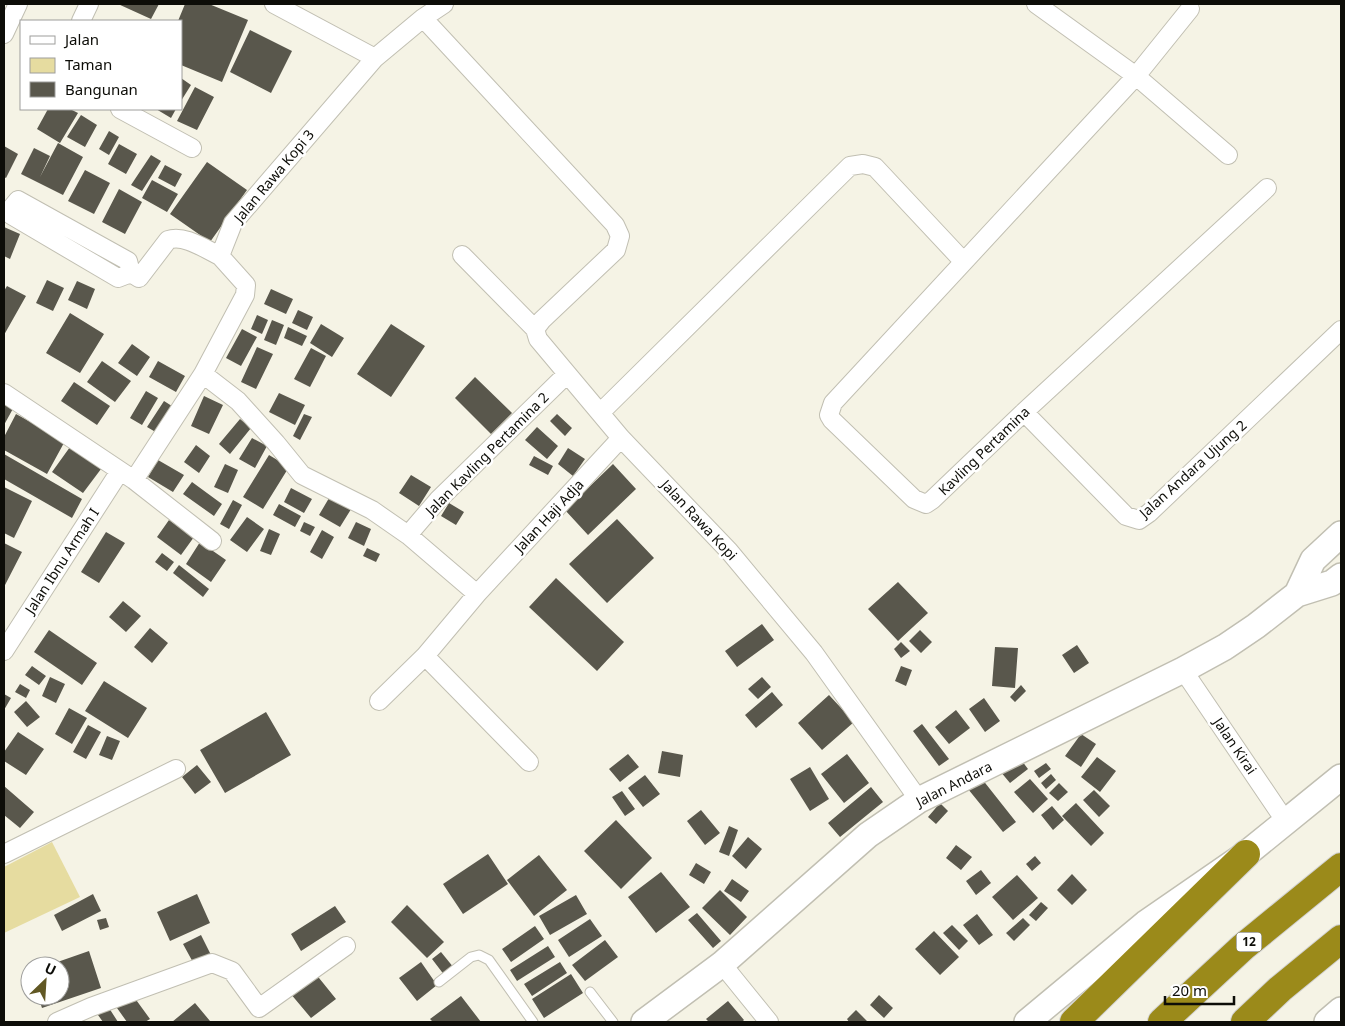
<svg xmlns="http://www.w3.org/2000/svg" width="1345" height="1026" font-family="'Noto Sans',sans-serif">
	<rect width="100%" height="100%" fill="#f5f3e5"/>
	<!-- green -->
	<path fill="#e6dca0" d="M52,842L80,897L4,933V867Z"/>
	<!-- building -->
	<path fill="#59574c" d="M118,4H159L151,19Z
		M185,4H209L248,20L222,82L181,65V21H178Z
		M250,30L292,51L271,93L230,72Z
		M181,78L191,85L181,101Z
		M195,87L214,97L197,130L177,121Z
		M48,109H70L78,113L60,143L37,129Z
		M156,109H176L171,118Z
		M81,115L97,125L85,147L67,137Z
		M109,131L119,137L109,155L99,149Z
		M58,143L83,157L63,195L21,174L34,148L50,156L40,177Z
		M119,144L137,154L126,174L108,164Z
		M4,146L18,154L6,178L4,177Z
		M151,155L161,161L142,191L131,185Z
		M207,162L247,190L210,242L170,214Z
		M165,165L182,174L175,187L158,178Z
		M85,170L110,183L94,214L68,201Z
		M152,180L178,194L167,212L142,198Z
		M119,189L142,202L125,234L102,222Z
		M4,227L20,234L10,259L4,256Z
		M47,280L64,288L53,311L36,303Z
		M77,281L95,289L87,309L68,300Z
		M7,286L26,296L4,335V291Z
		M271,289L293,299L286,314L264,304Z
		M298,310L313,317L307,330L292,323Z
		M70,313L104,334L80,373L46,353Z
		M257,315L268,320L262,334L251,329Z
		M272,320L284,325L276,345L264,340Z
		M321,324L344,338L332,357L310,343Z
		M391,324L425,346L391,397L357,374Z
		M288,327L307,336L302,346L284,338Z
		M242,329L257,337L241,366L226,358Z
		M132,344L150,357L137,376L118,363Z
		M257,347L273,354L256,389L241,382Z
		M311,348L326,356L310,387L294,379Z
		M102,361L131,381L115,402L87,382Z
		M158,361L185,376L176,392L149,377Z
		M475,377L512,413L491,434L455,398Z
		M74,382L110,406L97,425L61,401Z
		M146,391L158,398L142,425L130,418Z
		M279,393L305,405L295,425L269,412Z
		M204,396L223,405L209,434L191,426Z
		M4,399L15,405L4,425Z
		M164,401L175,408L159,434L147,427Z
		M16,414L65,441L47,474L4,450V437Z
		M304,414L312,417L300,440L293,436Z
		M557,414L572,428L565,436L550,421Z
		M240,419L251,428L230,454L219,444Z
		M537,427L558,446L547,459L525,440Z
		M252,438L267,446L255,468L239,459Z
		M196,445L210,456L199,473L184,462Z
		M70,447L101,469L83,493L52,472Z
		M568,448L585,459L573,476L558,464Z
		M4,454L82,499L72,518L4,479Z
		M269,455L289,467L263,509L243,497Z
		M534,456L553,466L548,475L529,465Z
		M158,460L184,475L173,492L148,477Z
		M225,464L238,470L228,493L214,487Z
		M613,464L636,489L588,535L565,510Z
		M411,475L431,487L419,506L399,493Z
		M192,482L222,504L214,516L183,494Z
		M4,487L32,501L14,538L4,533Z
		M291,488L312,499L304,513L284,502Z
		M332,493L353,506L340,527L319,515Z
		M233,500L242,505L229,529L220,524Z
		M449,503L464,512L456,525L441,516Z
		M279,504L301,516L295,527L273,515Z
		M247,517L264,529L247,552L230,540Z
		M617,519L654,558L607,603L569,564Z
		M169,520L194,537L181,555L157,537Z
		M304,522L315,527L310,536L300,531Z
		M356,522L371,529L364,546L348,538Z
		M269,529L280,534L271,555L260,551Z
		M322,530L334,537L322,559L310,552Z
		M106,532L125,543L99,583L81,572Z
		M200,542L226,560L211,582L186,564Z
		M4,543L22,552L4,587Z
		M367,548L380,554L376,562L363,556Z
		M162,553L174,562L167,571L155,562Z
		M179,565L209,589L203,597L173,573Z
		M556,578L624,642L597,671L529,607Z
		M898,582L928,613L898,641L868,609Z
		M123,601L141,616L126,632L109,617Z
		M762,624L774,640L737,667L725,651Z
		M150,628L168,643L152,663L134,647Z
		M49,630L97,663L82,685L34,652Z
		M920,630L932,642L921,653L909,641Z
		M901,642L910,651L901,658L894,649Z
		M1077,645L1089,663L1074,673L1062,655Z
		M995,647L1018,648L1015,688L992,686Z
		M32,666L46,676L39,685L25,675Z
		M901,666L912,670L906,686L895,681Z
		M50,677L65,684L56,703L42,696Z
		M762,677L771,687L758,699L748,689Z
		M104,681L147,708L128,738L85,711Z
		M20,684L30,690L26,698L15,692Z
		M1021,685L1026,691L1015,702L1010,697Z
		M772,692L783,705L756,728L745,715Z
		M4,694L11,698L4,710Z
		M829,695L854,722L822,750L798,723Z
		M984,698L1000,721L985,732L969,709Z
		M26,701L40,717L27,727L14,712Z
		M69,708L87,718L72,744L55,734Z
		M956,710L970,728L949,744L935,727Z
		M266,712L291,755L225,793L200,750Z
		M922,724L949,759L939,766L913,731Z
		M88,725L101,732L86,759L73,752Z
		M18,732L44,749L26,775L4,761V752Z
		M1081,734L1096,744L1081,767L1065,756Z
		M107,736L120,741L112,760L99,755Z
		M662,751L683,755L680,777L658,773Z
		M628,754L639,767L620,782L609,769Z
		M847,754L869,783L844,803L821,774Z
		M1019,757L1028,769L1010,783L1000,771Z
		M1097,757L1116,771L1100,792L1081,777Z
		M1046,763L1051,769L1039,778L1034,771Z
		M197,765L211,782L195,794L182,777Z
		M810,767L829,799L810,811L790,779Z
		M1051,774L1056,780L1046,789L1041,783Z
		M645,775L660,794L643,807L628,788Z
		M982,779L1016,822L1003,832L968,789Z
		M1030,779L1048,799L1033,813L1014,792Z
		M1059,783L1068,792L1058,801L1049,793Z
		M4,786L34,812L20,828L4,815Z
		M871,787L883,802L840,837L828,823Z
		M1094,790L1110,806L1099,817L1083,800Z
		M622,791L635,809L625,816L612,797Z
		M940,803L948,811L936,824L928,817Z
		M1076,803L1104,833L1091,846L1062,816Z
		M1052,806L1064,820L1053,830L1041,815Z
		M701,810L720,833L705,845L687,821Z
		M616,820L652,858L621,889L584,851Z
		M729,826L738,830L729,856L719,852Z
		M748,837L762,849L746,869L732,856Z
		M956,845L972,857L961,870L946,858Z
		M488,854L508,884L463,914L443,884Z
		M539,855L567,890L534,916L507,880Z
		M1035,856L1041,863L1032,871L1026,864Z
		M696,863L711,872L704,884L689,875Z
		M981,870L991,883L976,895L966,881Z
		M661,872L690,907L656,933L628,897Z
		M1072,874L1087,890L1072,905L1057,890Z
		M1017,875L1038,898L1013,920L992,897Z
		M732,879L749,891L741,902L724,891Z
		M720,890L747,917L730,935L702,908Z
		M93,894L101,911L62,931L54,915Z
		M197,894L210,923L170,941L157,912Z
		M576,895L587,914L550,935L539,916Z
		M1041,902L1048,908L1036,921L1029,915Z
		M407,905L444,942L427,958L391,922Z
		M335,906L346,922L301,951L291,934Z
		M697,913L721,941L713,948L688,920Z
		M977,914L993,935L979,945L963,925Z
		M106,918L109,927L100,930L97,920Z
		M1023,918L1030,925L1014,941L1006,933Z
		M590,919L602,936L569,957L558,940Z
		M952,925L968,941L959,950L943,933Z
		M535,926L544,939L511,962L502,949Z
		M934,931L959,957L940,975L915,949Z
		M201,935L212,957L195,966L183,944Z
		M605,940L618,957L585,981L572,965Z
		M548,946L555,957L517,981L510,970Z
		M89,951L101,988L42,1008L38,996H60V966H46Z
		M441,952L454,968L445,976L432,959Z
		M421,962L437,985L417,1001L399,978Z
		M560,962L567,973L532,996L524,984Z
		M315,973L336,999L311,1018L290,993Z
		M571,974L583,993L544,1018L532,999Z
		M879,995L893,1008L884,1018L870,1005Z
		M461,996L481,1022H433L430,1019Z
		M134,997L150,1019L145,1022H127L117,1008Z
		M728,1001L744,1020L742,1022H709L706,1019Z
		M195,1003L210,1021L172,1022Z
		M109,1008L118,1022H103L98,1015Z
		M856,1010L868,1022H849L847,1019Z"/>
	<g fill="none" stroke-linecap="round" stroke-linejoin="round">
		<defs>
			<path id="lane" d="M439,982L471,957L479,955L489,960L533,1022
				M590,992L613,1022"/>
			<path id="street" d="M274,4L375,58
				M1036,4L1136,76L1228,155
				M1190,9L1136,76L833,403L829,415L832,420L914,499L926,504L932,500L1024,412L1267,188
				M423,18L615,225L620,236L616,250L542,320L535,329
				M81,21L89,4
				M4,34L18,4
				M120,109L192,148
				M462,255L535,329L538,339L621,438L729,551L814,653L919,800
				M131,273L118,278L11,215L9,211L18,200L128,261L131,273L139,278L168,240C184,234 205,249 220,256
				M203,374L238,401L276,443L302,475L372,510L408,535L477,594
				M4,393L134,480L212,541
				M601,412L850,166L863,164L875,167L963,261
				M1024,412L1126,516L1139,520L1149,513L1341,330
				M134,480L203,374L245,295L246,285L220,256L233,223L375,58L423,18L444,4
				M408,535L438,500L567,374
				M4,651L120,471
				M425,656L529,762
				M1183,670L1286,822
				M379,701L425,656L477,594L621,438
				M4,854L176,769
				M722,964L769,1022
				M57,1022L91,1007L212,963L232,971L259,1008L346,946"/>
			<path id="secondary" d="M1297,594L1313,560L1341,534
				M644,1022L722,964L868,835L919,800L1183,670L1225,647L1256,626L1297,594L1332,583L1341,576
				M1027,1022L1146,923L1246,854L1341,777
				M1327,1022L1341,1010"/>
			<path id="highway" d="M1074,1022L1246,854
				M1162,1022L1243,947L1341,867
				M1245,1022L1280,989L1341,939"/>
		</defs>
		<!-- lane casing -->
		<use href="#lane" stroke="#c1bfb2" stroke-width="11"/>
		<!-- street casing -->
		<use href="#street" stroke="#c1bfb2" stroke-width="20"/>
		<!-- secondary casing -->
		<use href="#secondary" stroke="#c1bfb2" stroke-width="28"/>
		<!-- highway casing -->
		<use href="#highway" stroke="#d3d3d3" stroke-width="30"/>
		<!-- lane -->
		<use href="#lane" stroke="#fff" stroke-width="9"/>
		<!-- street -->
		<use href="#street" stroke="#fff" stroke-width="18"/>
		<!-- secondary -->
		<use href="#secondary" stroke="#fff" stroke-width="25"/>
		<!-- highway -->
		<use href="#highway" stroke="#9b8a1a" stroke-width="28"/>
	</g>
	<g text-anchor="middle" stroke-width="5" stroke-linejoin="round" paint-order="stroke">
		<!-- shield labels -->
		<rect fill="#fff" stroke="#565652" stroke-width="1" x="1236.5" y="932.5" width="25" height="19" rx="4"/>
		<g font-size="12" font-weight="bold" fill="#0d0d08">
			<text x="1249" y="946">12</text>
		</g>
		<!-- street labels -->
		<g font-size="14" fill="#0d0d08" stroke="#fff">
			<text transform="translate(274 176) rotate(-50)" y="5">Jalan Rawa Kopi 3</text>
			<text transform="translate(984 451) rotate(-44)" y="5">Kavling Pertamina</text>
			<text transform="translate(487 454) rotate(-45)" y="5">Jalan Kavling Pertamina 2</text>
			<text transform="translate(1193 469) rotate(-42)" y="5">Jalan Andara Ujung 2</text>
			<text transform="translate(549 516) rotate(-47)" y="5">Jalan Haji Adja</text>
			<text transform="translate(699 520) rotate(47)" y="5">Jalan Rawa Kopi</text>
			<text transform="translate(62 561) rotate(-57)" y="5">Jalan Ibnu Armah I</text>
			<text transform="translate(1235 746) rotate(56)" y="5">Jalan Kirai</text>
			<text transform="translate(954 784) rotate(-27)" y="5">Jalan Andara</text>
		</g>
	</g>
	<!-- border -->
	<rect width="1345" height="1026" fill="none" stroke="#0d0d08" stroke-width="10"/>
	<!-- legend -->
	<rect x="20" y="20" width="162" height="90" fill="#ffffff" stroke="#9e9e9c"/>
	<rect x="30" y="36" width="25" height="8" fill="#ffffff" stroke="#9e9e9c"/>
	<text x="65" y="45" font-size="15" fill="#0d0d08">Jalan</text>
	<rect x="30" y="58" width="25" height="15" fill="#e6dca0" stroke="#9e9e9c"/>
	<text x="65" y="70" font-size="15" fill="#0d0d08">Taman</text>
	<rect x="30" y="82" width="25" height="15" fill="#59574c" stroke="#9e9e9c"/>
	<text x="65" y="95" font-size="15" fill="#0d0d08">Bangunan</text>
	<!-- north arrow -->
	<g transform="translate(45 981) rotate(25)"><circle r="24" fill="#ffffff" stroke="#9e9e9c"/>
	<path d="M0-4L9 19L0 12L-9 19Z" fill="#615824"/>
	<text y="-8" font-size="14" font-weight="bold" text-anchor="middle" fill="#0d0d08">U</text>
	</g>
	<!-- scale -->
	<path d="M1165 996v8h69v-8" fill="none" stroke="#0d0d08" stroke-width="2.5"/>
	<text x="1172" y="996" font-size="15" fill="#0d0d08" stroke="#ffffff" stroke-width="4" paint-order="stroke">20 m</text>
</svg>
